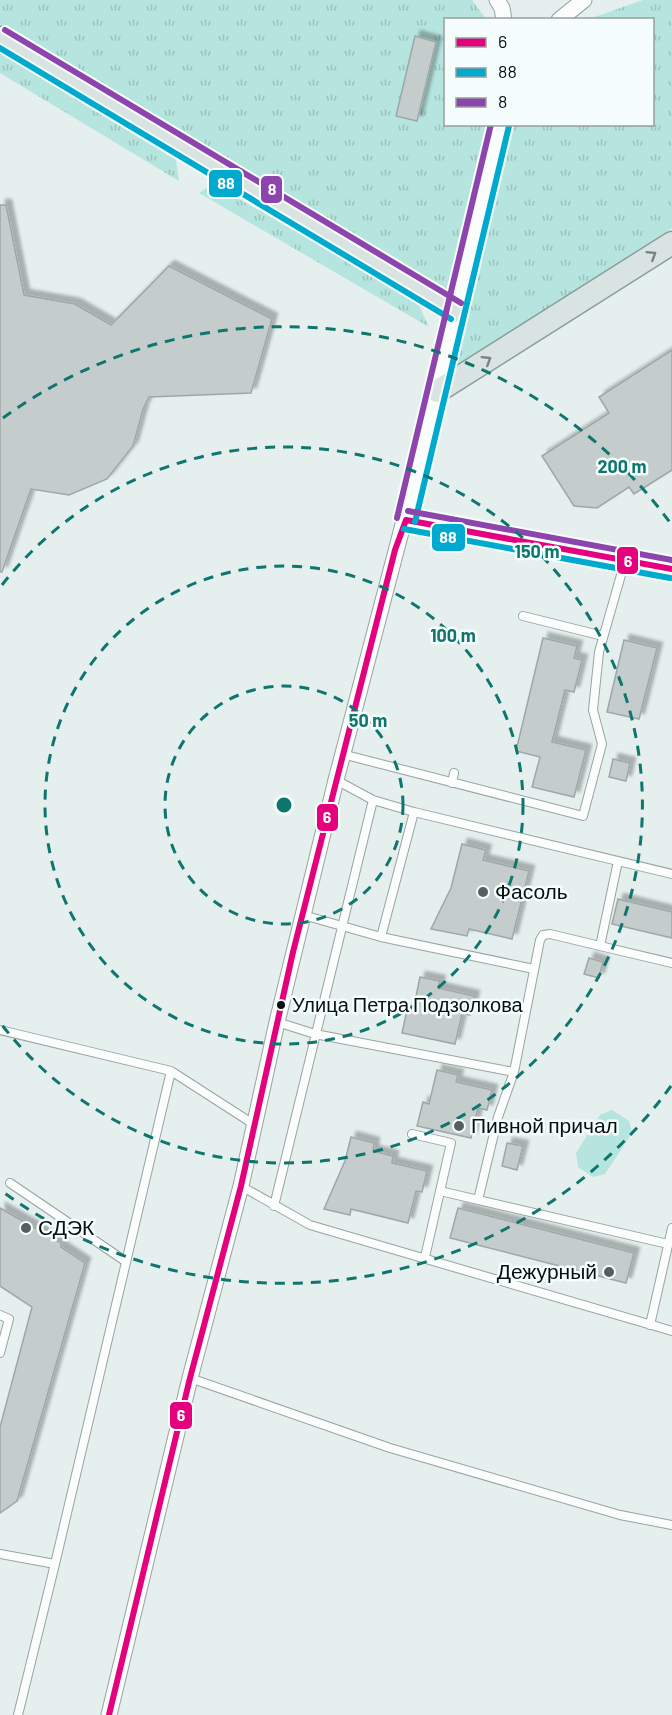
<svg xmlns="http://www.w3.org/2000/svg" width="672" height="1715" font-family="Barlow,sans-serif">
	<defs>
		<pattern id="grass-tufts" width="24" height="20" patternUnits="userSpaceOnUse" patternTransform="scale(1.5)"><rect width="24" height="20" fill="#b6e4de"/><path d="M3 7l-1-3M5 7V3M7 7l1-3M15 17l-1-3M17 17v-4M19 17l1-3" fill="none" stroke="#9bc3bd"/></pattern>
		<filter id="shadow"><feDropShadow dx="5.5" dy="-5.5" stdDeviation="1.5" flood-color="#0004"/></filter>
	</defs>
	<rect width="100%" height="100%" fill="#e4efee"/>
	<!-- grass -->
	<path fill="url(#grass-tufts)" d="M0,0H472L486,19L446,20V124L488,125L446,291L0,25Z
		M643,0H672V228L451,369L508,125L652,124V20L589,19Z
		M0,53L176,160L179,181L0,73Z
		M213,184L417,301L429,327L199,193Z"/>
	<!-- pitch -->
	<path fill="#b6e4de" d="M612,1110L629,1121L632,1133L605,1174L593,1177L578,1167L576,1153L600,1115Z"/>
	<!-- building -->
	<path fill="#c4cdcc" stroke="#9fa8a6" stroke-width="1.5" filter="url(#shadow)" d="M415,36L436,42L417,121L396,116Z
		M0,205H6L24,295L75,304L111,325L169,266L272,319L251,393L149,397L143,409L133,446L107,479L69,495L31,489L2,572H0Z
		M672,350V470L634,494L629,487L597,508L574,506L542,456L609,413L599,397Z
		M543,638L577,646L574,658L582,660L574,692L565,690L552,742L586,750L574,797L532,787L540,757L516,751Z
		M624,640L657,648L639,719L607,712Z
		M613,759L630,763L626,781L609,777Z
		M462,844L486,850L483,860L529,871L512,939L469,929L467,936L431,929L451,888Z
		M618,899L672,912V938L612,924Z
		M589,958L603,962L599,978L584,974Z
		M420,977L440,981L438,988L474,996L470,1015L462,1014L455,1044L402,1033L407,1010L413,1011Z
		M437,1070L458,1075L456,1082L492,1090L487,1110L478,1108L471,1138L417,1126L423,1102L429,1104Z
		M351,1137L374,1143L373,1151L393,1156L392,1163L427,1171L422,1192L416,1191L408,1223L351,1209L350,1215L324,1209L345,1161Z
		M507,1143L523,1146L517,1170L502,1166Z
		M0,1208L61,1243V1247L85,1263L17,1501L0,1513V1427L32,1307L0,1286Z
		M458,1208L634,1253L626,1283L450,1238Z"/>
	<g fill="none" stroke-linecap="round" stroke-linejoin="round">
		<defs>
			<path id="service" d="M406,520L672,569
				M523,616L603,636
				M342,754L583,816L602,744L593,710L599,652L625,561
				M336,780L373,800L414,812L672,874
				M452,783L454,773
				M618,861L600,946L672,963
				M303,915L381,937L534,969
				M381,937L414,812
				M277,1022L315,1034L514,1072
				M0,1030L171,1071L255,1125
				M412,1134L451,1143L425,1257
				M10,1183L125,1261
				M241,1186L310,1225L672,1331
				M440,1191L668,1244
				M478,1200L498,1117L514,1072L540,940L543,935L550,934L600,946
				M274,1206L373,800
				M0,1315L9,1319L0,1353
				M650,1325L672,1228
				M190,1378L390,1448L620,1515L672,1525
				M0,1554L55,1564L171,1071
				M18,1715L55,1564"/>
			<path id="minor" d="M497,0L502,8L504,20
				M559,20L584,0
				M109,1715L190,1378L241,1186L277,1022L336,780L438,391L500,124"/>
			<path id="primary" d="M0,38L456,311
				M438,391L672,243"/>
		</defs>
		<!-- service casing -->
		<use href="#service" stroke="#9aa3a2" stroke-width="10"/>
		<!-- minor casing -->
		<use href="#minor" stroke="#9aa3a2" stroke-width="17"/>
		<!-- primary casing -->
		<use href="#primary" stroke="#899d9c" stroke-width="25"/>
		<!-- service -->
		<use href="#service" stroke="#fbfdfc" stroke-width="8"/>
		<!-- minor -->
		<use href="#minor" stroke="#fbfdfc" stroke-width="15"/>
		<!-- primary -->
		<use href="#primary" stroke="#d9e3e2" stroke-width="22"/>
		<defs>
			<path id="bus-1" d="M406,520L672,569
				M109,1715L190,1378L241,1186L293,952L395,550L406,520"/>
			<path id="bus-2" d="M0,48L451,319
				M415,522L509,126
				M404,529L670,578"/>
			<path id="bus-3" d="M5,30L461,303
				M408,511L672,560
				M397,518L491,124"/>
		</defs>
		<!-- bus-1 casing -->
		<use href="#bus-1" stroke="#f6fefd" stroke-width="10"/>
		<!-- bus-2 casing -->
		<use href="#bus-2" stroke="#f6fefd" stroke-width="10"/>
		<!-- bus-3 casing -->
		<use href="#bus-3" stroke="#f6fefd" stroke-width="10"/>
		<!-- bus-1 -->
		<use href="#bus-1" stroke="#e5007d" stroke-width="6"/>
		<!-- bus-2 -->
		<use href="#bus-2" stroke="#00a9ce" stroke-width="6"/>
		<!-- bus-3 -->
		<use href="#bus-3" stroke="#8e44ad" stroke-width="6"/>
	</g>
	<!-- one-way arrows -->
	<defs><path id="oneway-chevron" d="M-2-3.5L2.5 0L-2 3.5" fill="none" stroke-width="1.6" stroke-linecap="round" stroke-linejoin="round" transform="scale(1.5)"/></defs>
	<g stroke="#7b8484">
		<use href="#oneway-chevron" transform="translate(652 255) rotate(-32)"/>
		<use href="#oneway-chevron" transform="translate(487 360) rotate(-32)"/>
	</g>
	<!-- distance rings -->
	<g fill="none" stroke="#0f766e" stroke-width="3" stroke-dasharray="10 8">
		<circle cx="284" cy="805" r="119"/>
		<circle cx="284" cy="805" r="239"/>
		<path d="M2 585A358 358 0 1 1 2 1025"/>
		<path d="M671 1086A478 478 0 0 1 3 1192M3 418A478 478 0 0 1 671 524"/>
	</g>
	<!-- markers -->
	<g fill="#565f5e" stroke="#f6fefd" stroke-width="2">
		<circle cx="483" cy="892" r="6"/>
		<circle cx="459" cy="1126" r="6"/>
		<circle cx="26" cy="1228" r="6"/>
		<circle cx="609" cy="1272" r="6"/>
	</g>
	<circle fill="#091110" stroke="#f6fefd" stroke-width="2" cx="281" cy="1005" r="5"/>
	<g text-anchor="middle" stroke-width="5" stroke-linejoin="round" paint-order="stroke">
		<!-- bus labels -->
		<g font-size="20" fill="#091110" stroke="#f6fefd" text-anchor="start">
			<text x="292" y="1012">Улица Петра Подзолкова</text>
		</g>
		<!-- poi labels -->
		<g font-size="21" fill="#091110" stroke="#f6fefd" text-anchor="start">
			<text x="495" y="899">Фасоль</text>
			<text x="471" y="1133">Пивной причал</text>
			<text x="38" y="1235">СДЭК</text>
			<text x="597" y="1279" text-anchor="end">Дежурный</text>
		</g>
	</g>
	<circle cx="284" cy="805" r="9" fill="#0f766e" stroke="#f6fefd" stroke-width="3"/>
	<g font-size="18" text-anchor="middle" font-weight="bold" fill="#0f766e" stroke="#f6fefd" stroke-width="5" stroke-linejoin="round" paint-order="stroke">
		<text x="622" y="473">200 m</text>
		<text x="537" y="558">150 m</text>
		<text x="453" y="642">100 m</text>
		<text x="368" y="727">50 m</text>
	</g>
	<g stroke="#f6fefd" stroke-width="2">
		<rect x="208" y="169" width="35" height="29" rx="6" fill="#00a9ce"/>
		<rect x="260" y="175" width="23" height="29" rx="6" fill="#8e44ad"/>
		<rect x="431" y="523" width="35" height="29" rx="6" fill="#00a9ce"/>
		<rect x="616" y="546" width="23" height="29" rx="6" fill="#e5007d"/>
		<rect x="316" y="803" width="23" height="29" rx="6" fill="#e5007d"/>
		<rect x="169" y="1401" width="24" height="29" rx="6" fill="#e5007d"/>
	</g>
	<g font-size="16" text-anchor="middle" font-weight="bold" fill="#fff">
		<text x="226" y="189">88</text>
		<text x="272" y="195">8</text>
		<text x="448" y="543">88</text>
		<text x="628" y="567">6</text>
		<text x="327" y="823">6</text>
		<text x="181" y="1421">6</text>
	</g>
	<!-- legend -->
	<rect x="444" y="18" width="210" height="108" fill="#f6fefd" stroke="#979f9e" stroke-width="1.5"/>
	<rect x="456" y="38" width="30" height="9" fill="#e5007d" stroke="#979f9e" stroke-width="1.5"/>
	<text x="498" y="48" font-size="18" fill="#091110">6</text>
	<rect x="456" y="68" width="30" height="9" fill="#00a9ce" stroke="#979f9e" stroke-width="1.5"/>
	<text x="498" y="78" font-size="18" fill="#091110">88</text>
	<rect x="456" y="98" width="30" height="9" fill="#8e44ad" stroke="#979f9e" stroke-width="1.5"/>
	<text x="498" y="108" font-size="18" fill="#091110">8</text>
</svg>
